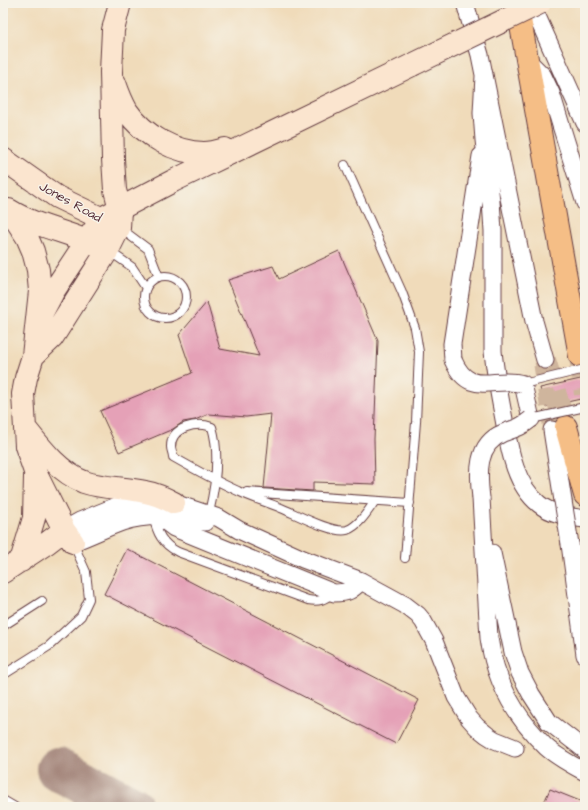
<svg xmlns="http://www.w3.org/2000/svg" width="588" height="810" font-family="'Architects Daughter',sans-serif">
	<rect width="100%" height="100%" fill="#f7f3e8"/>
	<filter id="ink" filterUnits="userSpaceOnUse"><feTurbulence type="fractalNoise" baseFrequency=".025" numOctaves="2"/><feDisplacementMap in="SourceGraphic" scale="8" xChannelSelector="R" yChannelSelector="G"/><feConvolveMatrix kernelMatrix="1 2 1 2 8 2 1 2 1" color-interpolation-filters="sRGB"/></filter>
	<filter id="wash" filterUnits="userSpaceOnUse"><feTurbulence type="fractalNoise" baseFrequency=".012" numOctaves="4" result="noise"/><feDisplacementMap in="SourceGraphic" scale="16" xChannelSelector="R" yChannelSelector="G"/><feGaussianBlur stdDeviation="0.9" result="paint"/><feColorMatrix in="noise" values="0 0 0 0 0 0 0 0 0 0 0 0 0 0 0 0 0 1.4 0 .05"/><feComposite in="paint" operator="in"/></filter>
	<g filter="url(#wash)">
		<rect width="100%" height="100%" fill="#f0dbba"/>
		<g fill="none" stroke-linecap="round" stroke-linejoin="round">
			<!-- taxiway -->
			<path stroke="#9d7d72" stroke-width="44" d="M58,769L131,807"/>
		</g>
		<g id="blocks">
			<!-- building -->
			<path fill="#e5a1b7" d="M339,251L378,341L374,439L375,484L313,482V491L264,488L271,414L246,417L209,414L195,420L183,422L173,429L119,452L100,411L192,373L179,335L207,302L220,349L259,356L228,280L273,266L279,279Z
				M585,378V398L545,407L540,388Z
				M127,549L419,700L396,744L104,594Z
				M550,789L585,803V807H542Z"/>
		</g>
	</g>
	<g filter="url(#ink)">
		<use href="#blocks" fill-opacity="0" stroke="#633b40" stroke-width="1"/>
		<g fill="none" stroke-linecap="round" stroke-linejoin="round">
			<!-- street-tunnel -->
			<path stroke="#cfb59d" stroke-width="17" stroke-dasharray="17 8" stroke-linecap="butt" d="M542,365L552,430"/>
			<!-- highway-tunnel -->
			<path stroke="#cfb59d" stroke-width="22" stroke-dasharray="22 11" stroke-linecap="butt" d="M580,356L585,394
				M545,360L566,427"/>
			<defs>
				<path id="lane" d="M345,165L402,292L415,328L419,352L416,422L405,558
					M120,228L148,249L159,277
					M109,251L132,267L146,288
					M144 297a21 21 0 1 1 42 0a21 21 0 1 1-42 0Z
					M247,492L410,503
					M209,513C215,488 220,453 212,427C197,422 171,426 171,447C171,450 173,454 173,457C194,469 216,481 238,491C252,498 267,502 281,508C296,514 333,534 347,530C359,526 368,511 375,501
					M153,516C157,533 162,544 178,552L308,600C319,602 324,600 333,593
					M3,626L42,601
					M3,675L49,646L81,616L89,599L86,572L73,543
					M3,800L15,807"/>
				<path id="street" d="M465,3L480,55L534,321L545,360
					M531,3L585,123
					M526,59L543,76L551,93L585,203
					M484,76L482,113L484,140L491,201L493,231V351C495,372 499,393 503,414C509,445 513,483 539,504C551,514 570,517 585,519
					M453,360L452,344L481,156
					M523,384L531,419
					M552,430L563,501
					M481,498L489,638C495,681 515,717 546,747C557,757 572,765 585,772
					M158,516L174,528L334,593C348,593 351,591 361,581
					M64,530L80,521L117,506L133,503H174L219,518L239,530L303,559L361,581L405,605L418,615L423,621L434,641L456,697L469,718L477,727L487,735L495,740L515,748
					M73,542C90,536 105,528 122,522C149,513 178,516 205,522
					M570,544L585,655
					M492,553L513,652L520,673L531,694L549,722L585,750"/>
				<path id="secondary" d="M115,83C118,92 122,102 127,111C143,135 175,153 204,153C211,153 218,151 225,149
					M3,159L57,197L115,225
					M9,210C36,227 70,232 99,246
					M10,211L27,237L33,251L38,270L40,291L33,356L26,378L23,394L26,446L35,472L64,530L73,542
					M37,322L53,292L102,218L173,181L412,65
					M33,356L52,338L108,250L119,228L120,209L115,190L113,159L111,72L113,30L120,3
					M25,428C41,448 59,472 84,482C104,489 125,487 145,492C156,494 165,498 174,503
					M21,561L34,518L35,477
					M3,572L47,543L64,530"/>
				<path id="highway" d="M517,3L580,356
					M566,427L585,495"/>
			</defs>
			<!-- lane casing -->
			<use href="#lane" stroke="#633b40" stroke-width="10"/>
			<!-- street casing -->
			<use href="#street" stroke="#633b40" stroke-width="19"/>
			<!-- secondary casing -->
			<use href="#secondary" stroke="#633b40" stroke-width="24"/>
			<!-- highway casing -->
			<use href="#highway" stroke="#633b40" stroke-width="24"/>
			<!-- lane -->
			<use href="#lane" stroke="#fff" stroke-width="8"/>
			<!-- street -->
			<use href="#street" stroke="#fff" stroke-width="17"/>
			<!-- secondary -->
			<use href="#secondary" stroke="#fbe5cf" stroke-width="22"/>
			<!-- highway -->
			<use href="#highway" stroke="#f5be86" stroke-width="22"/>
			<defs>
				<path id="lane-bridge" d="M523,384L585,369
					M531,419L585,407"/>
				<path id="street-bridge" d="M453,360C470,399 494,375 523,384
					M481,498C478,474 476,444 503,433C516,428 520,428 531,419
					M563,501L570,544"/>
				<path id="secondary-bridge" d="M412,65L540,3"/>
			</defs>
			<!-- lane-bridge casing -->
			<use href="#lane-bridge" stroke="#633b40" stroke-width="10" stroke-linecap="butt"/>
			<!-- street-bridge casing -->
			<use href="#street-bridge" stroke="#633b40" stroke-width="19" stroke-linecap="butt"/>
			<!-- secondary-bridge casing -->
			<use href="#secondary-bridge" stroke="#633b40" stroke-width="24" stroke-linecap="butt"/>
			<!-- lane-bridge -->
			<use href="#lane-bridge" stroke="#fff" stroke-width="8"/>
			<!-- street-bridge -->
			<use href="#street-bridge" stroke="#fff" stroke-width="17"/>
			<!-- secondary-bridge -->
			<use href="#secondary-bridge" stroke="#fbe5cf" stroke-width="22"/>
		</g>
	</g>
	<g text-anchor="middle" stroke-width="3" stroke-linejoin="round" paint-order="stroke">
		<!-- street labels -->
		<g font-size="13" fill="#4a1f2b" stroke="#f7f3e8">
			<text transform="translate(71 201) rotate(29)" y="5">Jones Road</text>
		</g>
	</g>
	<!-- margin -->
	<rect width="588" height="810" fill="none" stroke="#f7f3e8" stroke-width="16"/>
</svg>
